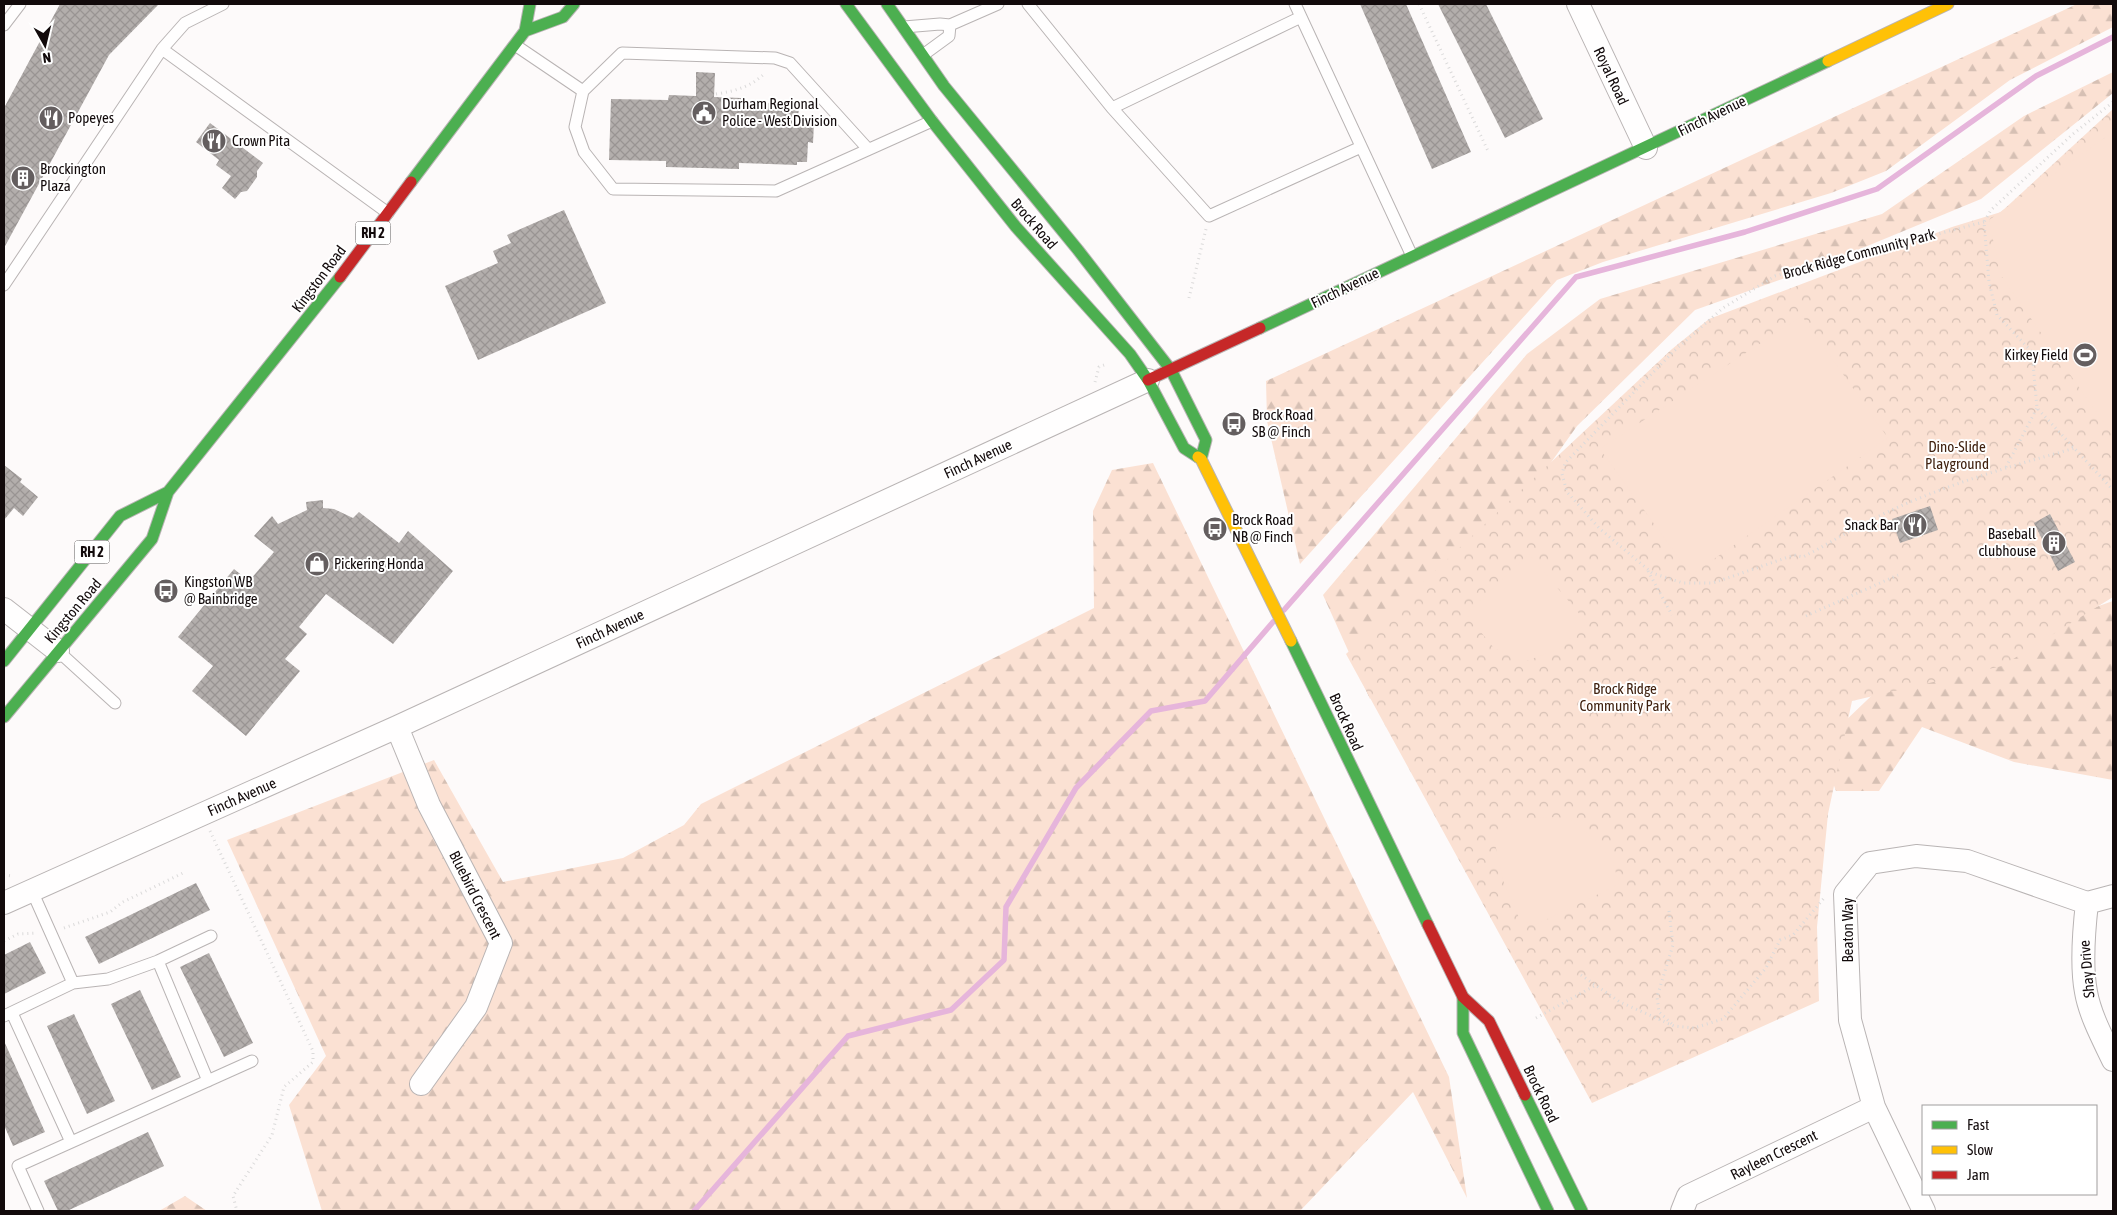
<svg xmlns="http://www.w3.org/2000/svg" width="2117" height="1215" font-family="'Asap Condensed',sans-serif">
	<defs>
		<pattern id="forest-firs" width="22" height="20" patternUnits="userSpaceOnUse" patternTransform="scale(1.25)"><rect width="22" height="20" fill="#fbe1d3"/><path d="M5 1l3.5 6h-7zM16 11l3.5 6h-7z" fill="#d6c0b4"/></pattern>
		<pattern id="park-crowns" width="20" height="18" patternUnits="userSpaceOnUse" patternTransform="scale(1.25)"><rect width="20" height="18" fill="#fbe1d3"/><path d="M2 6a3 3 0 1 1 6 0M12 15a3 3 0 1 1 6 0" fill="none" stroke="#d6c0b4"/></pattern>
		<pattern id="building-cross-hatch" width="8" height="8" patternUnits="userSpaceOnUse" patternTransform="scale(1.25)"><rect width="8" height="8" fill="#b3aeac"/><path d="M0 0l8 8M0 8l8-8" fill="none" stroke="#999493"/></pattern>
	</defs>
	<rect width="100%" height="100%" fill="#fdfafa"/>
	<!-- forest -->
	<path fill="url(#forest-firs)" d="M2077,4H2113V27L2010,80L1886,171L1831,193L1603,262L1557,280L1300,564L1267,421L1266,381Z
		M2113,72V93L1981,199L1819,266L1695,310L1577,426L1518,509L1370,699L1323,595L1527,354L1600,299L1882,214L2024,116Z
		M1153,463L1449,1077L1467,1198L1413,1092L1300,1211H322L289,1105L326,1056L227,840L434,760L503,882L623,858L684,825L701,804L1094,608L1093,511L1112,470Z
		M2113,601V780L2014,762L1922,727L1879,791H1836L1819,746L1889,679Z
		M185,1196L207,1211H159Z"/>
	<!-- park -->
	<path fill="url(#park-crowns)" d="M2113,109V597L2002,666L1852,701L1828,814L1817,927L1819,1001L1592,1103L1346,654L1672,349L1709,319L1952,227L2001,212Z"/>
	<!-- pitch -->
	<path fill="#fbe1d3" d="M2113,132V436L2000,274L1989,220Z
		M1802,316L1888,438L1691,575L1600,449Z
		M1529,554L1587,623L1559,649L1523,662L1494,648L1466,614Z
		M1545,817L1568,818L1593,838L1613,862L1619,884L1535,925L1520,920L1504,883L1493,835L1518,820Z"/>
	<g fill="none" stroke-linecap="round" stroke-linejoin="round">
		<!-- stream -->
		<path stroke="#e6b5db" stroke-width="5.5" d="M1284,610L1576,277L1745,232L1877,189L2036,76L2113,37
			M694,1211L848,1036L951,1010L1004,960L1006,907L1076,788L1151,711L1205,701L1273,622"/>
	</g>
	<!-- building -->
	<path fill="url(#building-cross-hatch)" d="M60,4H159L109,55L4,248V108Z
		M1360,4H1406L1471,152L1432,169Z
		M1438,4H1486L1543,119L1505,138Z
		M696,72L715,73L714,97L741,98V102L799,104L798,122L814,123L813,143L808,142L807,162H797V165L739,163V169L666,167V161L609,160L611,99L668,100L669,95L696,96Z
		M210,123L263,163L257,171V177L247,191L241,192L235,199L222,188L231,176L216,165L219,160L196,142Z
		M564,210L606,303L478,360L445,286L498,263L493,251L511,243L507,235Z
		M4,465L22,479L20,482L38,497L23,516L14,508L4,520Z
		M323,500V508L334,509L353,518L359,512L399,543L408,531L453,571L393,644L326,594L299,627L307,634L285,659L300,671L246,736L192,691L213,666L178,637L234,569L249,581L274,552L254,536L272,516L278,524L307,510L306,502Z
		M1930,506L1938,530L1900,543L1892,519Z
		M2050,514L2075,562L2058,571L2034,523Z
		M196,883L210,910L99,964L85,937Z
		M30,942L46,973L4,994V955Z
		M209,953L253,1043L224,1057L180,967Z
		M140,990L181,1077L152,1090L111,1004Z
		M74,1014L115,1101L87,1114L47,1026Z
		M4,1041L45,1132L13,1146L4,1125Z
		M148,1132L164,1166L67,1211H58L44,1181Z"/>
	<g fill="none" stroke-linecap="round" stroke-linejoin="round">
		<defs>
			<path id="lane" d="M1028,4L1112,108L1209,216L1361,147
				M1295,4L1412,256
				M4,25L20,4
				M904,27L940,24L950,25L998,4
				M515,45L583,91
				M162,49L388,213
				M923,55L949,36L950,25
				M1112,108L1301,17
				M868,149L790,63L775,58L622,53L583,91L575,127L584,152L613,189L776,191L932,121
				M4,285L162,49L185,23L223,4
				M58,651L115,703
				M32,891L73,983
				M158,961L208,1081
				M12,1013L71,1142
				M4,1016L73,983L108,979L158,961L211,936
				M38,1211L18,1166L252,1061"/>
			<path id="street" d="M1578,4L1646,148
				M4,609L58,651
				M397,727L429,805L501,943L476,1007L421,1084
				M4,903L397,727L1148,380
				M2087,903C2084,929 2081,966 2086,992C2090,1015 2103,1039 2113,1060
				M1682,1211L1688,1196L1874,1107
				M1924,1211L1874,1107L1850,1020L1845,894L1870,863L1916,856L1967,861L2087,903L2113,896"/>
			<path id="fast" d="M846,4L932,121L1016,227L1130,354L1148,380L1184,448L1198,457
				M887,4L944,86L1078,250L1171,370L1206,440L1201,459
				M525,31L563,17L574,4
				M411,182L525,31L530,4
				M1260,328L1828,61
				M1291,641L1428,925
				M4,661L120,516L168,492
				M4,717L152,539L168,492L340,277
				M1463,997V1033L1548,1211
				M1525,1095L1582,1211"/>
			<path id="slow" d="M1828,61L1948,4
				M1198,457L1201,459L1291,641"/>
			<path id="jam" d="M340,277L411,182
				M1148,380L1260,328
				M1428,925L1463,997L1489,1021L1525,1095"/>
		</defs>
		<!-- lane casing -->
		<use href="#lane" stroke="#b9b4b4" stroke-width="13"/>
		<!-- street casing -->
		<use href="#street" stroke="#b9b4b4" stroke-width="24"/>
		<!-- fast casing -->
		<use href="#fast" stroke="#b9b4b4" stroke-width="13"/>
		<!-- slow casing -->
		<use href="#slow" stroke="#b9b4b4" stroke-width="13"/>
		<!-- jam casing -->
		<use href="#jam" stroke="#b9b4b4" stroke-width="13"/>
		<!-- path -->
		<path stroke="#dbdada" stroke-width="3" stroke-dasharray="1 4" stroke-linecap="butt" d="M1419,4L1488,151
			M716,94C735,91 751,87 765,73
			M2113,102L2073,134L1991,210L1984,222L1989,282L1997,315L2032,352L2037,408L2113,490
			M1984,222L1775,276L1723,308L1674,351L1565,463L1562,474L1567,492L1599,528L1652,573L1683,583H1713L1794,555L1803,557C1828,544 1852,529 1877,517C1940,486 2008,467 2075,448
			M1189,298L1206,229
			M1095,382L1099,367L1104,365
			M2006,467L2037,408
			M1648,571L1672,615
			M1806,616L1898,575
			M210,831L313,1051V1062L284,1087L272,1135L233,1196L237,1211
			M4,875L13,876
			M1669,911L1673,945L1657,997L1659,1012L1672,1024
			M64,928L110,912L123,902L183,873
			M4,941L18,934L36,933
			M1581,975L1620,1002L1674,1026L1694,1028L1723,1019L1766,968L1780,940L1793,935L1825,897
			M1536,1018L1596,985"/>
		<!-- lane -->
		<use href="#lane" stroke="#fffefe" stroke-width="11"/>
		<!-- street -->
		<use href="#street" stroke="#fffefe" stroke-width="22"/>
		<!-- fast -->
		<use href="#fast" stroke="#4caf50" stroke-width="11"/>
		<!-- slow -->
		<use href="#slow" stroke="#ffc107" stroke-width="11"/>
		<!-- jam -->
		<use href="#jam" stroke="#c62828" stroke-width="11"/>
	</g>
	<!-- icons -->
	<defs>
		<symbol id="civic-disc" viewBox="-11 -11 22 22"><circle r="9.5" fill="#645e5f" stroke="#fff"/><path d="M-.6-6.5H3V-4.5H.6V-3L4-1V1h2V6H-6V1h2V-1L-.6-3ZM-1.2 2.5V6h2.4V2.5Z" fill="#fff"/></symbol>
		<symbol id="restaurant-disc" viewBox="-11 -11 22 22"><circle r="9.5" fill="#645e5f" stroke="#fff"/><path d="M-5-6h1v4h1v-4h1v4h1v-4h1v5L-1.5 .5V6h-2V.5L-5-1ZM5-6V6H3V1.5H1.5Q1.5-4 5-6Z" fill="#fff"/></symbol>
		<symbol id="building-disc" viewBox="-11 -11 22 22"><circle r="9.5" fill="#645e5f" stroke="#fff"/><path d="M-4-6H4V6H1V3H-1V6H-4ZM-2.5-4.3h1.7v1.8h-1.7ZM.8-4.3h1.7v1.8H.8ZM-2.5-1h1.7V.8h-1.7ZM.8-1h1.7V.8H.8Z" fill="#fff"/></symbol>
		<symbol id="stadium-disc" viewBox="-11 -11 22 22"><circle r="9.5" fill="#645e5f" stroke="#fff"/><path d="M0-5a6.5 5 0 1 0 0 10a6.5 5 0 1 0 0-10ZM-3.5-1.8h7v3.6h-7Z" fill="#fff"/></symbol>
		<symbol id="bus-disc" viewBox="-11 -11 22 22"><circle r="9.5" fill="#645e5f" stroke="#fff"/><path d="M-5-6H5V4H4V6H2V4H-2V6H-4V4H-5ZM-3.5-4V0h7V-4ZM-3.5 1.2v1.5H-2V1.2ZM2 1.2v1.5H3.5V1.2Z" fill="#fff"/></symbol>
		<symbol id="shop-disc" viewBox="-11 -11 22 22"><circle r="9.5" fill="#645e5f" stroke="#fff"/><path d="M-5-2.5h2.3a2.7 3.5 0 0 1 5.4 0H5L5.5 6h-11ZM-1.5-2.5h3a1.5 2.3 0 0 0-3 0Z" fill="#fff"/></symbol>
	</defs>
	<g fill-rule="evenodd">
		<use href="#civic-disc" x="690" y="99" width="28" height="28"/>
		<use href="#restaurant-disc" x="37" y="104" width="28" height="28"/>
		<use href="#restaurant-disc" x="200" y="127" width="28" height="28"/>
		<use href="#building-disc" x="9" y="164" width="28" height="28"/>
		<use href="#stadium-disc" x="2071" y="341" width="28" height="28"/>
		<use href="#bus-disc" x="1220" y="410" width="28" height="28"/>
		<use href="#restaurant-disc" x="1901" y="511" width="28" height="28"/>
		<use href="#bus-disc" x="1201" y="515" width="28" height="28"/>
		<use href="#building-disc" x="2040" y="529" width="28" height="28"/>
		<use href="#shop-disc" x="303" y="550" width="28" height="28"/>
		<use href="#bus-disc" x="152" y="577" width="28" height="28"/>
	</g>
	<g text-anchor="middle" stroke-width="4" stroke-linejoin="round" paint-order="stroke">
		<!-- shield labels -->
		<g fill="#fff" stroke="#595454" stroke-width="1">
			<rect x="355.5" y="221.5" width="35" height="23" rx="4"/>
			<rect x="74.5" y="540.5" width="35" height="23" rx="4"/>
		</g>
		<g font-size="14" font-weight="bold" fill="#120a0b">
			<text x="373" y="238">RH 2</text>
			<text x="92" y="557">RH 2</text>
		</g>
		<!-- street labels -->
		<g font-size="15" fill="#120a0b" stroke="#fff">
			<text transform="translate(1611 76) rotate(65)" y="5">Royal Road</text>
			<text transform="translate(1712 116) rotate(-26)" y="5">Finch Avenue</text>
			<text transform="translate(1034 224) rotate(49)" y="5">Brock Road</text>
			<text transform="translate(1859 254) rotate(-15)" y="5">Brock Ridge Community Park</text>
			<text transform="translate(319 279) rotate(-53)" y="5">Kingston Road</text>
			<text transform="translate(1345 288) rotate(-26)" y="5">Finch Avenue</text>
			<text transform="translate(978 459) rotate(-25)" y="5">Finch Avenue</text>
			<text transform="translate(73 611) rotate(-50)" y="5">Kingston Road</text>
			<text transform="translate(610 629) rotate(-25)" y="5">Finch Avenue</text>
			<text transform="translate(1346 722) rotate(66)" y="5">Brock Road</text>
			<text transform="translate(242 797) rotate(-24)" y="5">Finch Avenue</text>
			<text transform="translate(475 895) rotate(63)" y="5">Bluebird Crescent</text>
			<text transform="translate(1848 930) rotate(-90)" y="5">Beaton Way</text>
			<text transform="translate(2087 969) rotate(-95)" y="5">Shay Drive</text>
			<text transform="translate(1541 1094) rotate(64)" y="5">Brock Road</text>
			<text transform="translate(1774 1155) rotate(-26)" y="5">Rayleen Crescent</text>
		</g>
		<!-- poi labels -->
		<g font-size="15" fill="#120a0b" stroke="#fff" text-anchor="start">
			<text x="722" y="109">Durham Regional<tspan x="722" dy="17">Police - West Division</tspan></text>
			<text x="68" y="123">Popeyes</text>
			<text x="232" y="146">Crown Pita</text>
			<text x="40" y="174">Brockington<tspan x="40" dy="17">Plaza</tspan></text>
			<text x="2068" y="360" text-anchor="end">Kirkey Field</text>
			<text x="1252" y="420">Brock Road<tspan x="1252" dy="17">SB @ Finch</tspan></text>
			<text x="1232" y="525">Brock Road<tspan x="1232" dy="17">NB @ Finch</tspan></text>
			<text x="1898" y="530" text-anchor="end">Snack Bar</text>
			<text x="2036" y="539" text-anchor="end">Baseball<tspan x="2036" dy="17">clubhouse</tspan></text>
			<text x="334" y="569">Pickering Honda</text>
			<text x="184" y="587">Kingston WB<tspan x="184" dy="17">@ Bainbridge</tspan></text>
		</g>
		<!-- park labels -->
		<g font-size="15" fill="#402210" stroke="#fff">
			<text x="1957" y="452">Dino-Slide<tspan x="1957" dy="17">Playground</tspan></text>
			<text x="1625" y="694">Brock Ridge<tspan x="1625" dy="17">Community Park</tspan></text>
		</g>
	</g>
	<!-- border -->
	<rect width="2117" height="1215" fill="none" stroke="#120a0b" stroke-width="10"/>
	<!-- legend -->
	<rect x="1922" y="1105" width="175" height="90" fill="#ffffff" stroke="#a09d9d"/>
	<rect x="1932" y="1121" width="25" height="8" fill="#4caf50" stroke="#a09d9d"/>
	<text x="1967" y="1130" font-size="15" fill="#120a0b">Fast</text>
	<rect x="1932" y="1146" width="25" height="8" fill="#ffc107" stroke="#a09d9d"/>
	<text x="1967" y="1155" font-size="15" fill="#120a0b">Slow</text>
	<rect x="1932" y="1171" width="25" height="8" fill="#c62828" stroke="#a09d9d"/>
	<text x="1967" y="1180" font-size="15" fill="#120a0b">Jam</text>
	<!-- north arrow -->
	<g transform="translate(45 45) rotate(172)" stroke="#ffffff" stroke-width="4" paint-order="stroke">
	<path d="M0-4L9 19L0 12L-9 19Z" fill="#120a0b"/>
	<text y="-8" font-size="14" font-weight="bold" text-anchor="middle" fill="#120a0b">N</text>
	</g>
</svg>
